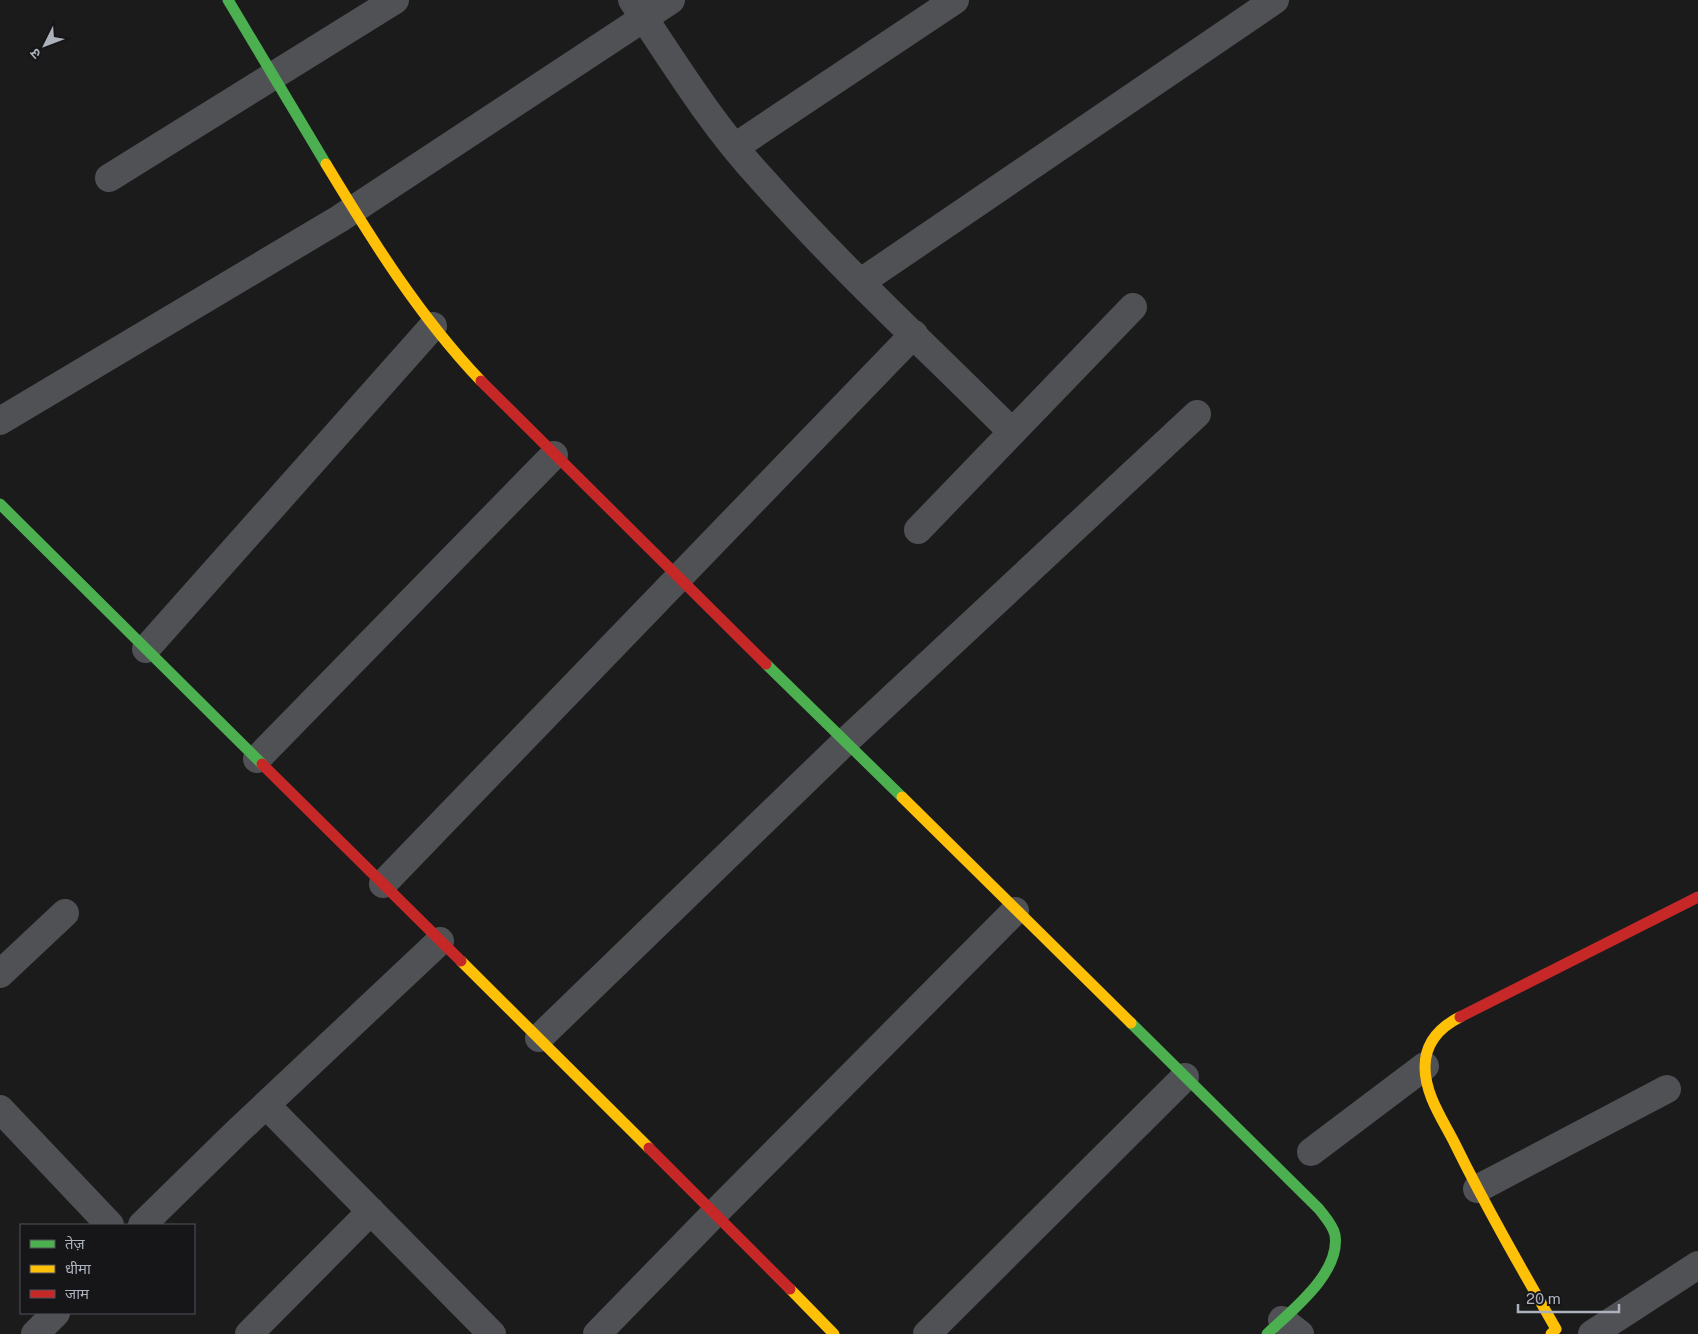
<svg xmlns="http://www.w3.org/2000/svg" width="1698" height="1334" font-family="'Public Sans','Noto Sans Devanagari',sans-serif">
	<rect width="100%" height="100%" fill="#1b1b1c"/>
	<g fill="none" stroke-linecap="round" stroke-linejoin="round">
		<!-- street -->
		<path stroke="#4f5155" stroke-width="28" d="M632,0C673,61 711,124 761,178C840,267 928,348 1012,432
			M735,147L955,0
			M109,178L395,0
			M861,282L1275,0
			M0,421L339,219L671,0
			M918,530L1133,307
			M146,649L433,326
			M257,759L554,455
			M383,884L914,334
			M0,974L65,913
			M539,1038L845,742L1197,414
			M267,1106L492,1334
			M0,1109L110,1225
			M1311,1152L1425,1066
			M1477,1189L1667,1089
			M142,1225L237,1132L440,941
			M1282,1320L1300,1334
			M35,1334L56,1313
			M249,1334L371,1211
			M597,1334L715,1213L1015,911
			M927,1334L1185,1077
			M1592,1334L1698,1265"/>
		<!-- fast -->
		<path stroke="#4caf50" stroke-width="11" d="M228,0L326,164
			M0,504L262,764
			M766,664L902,797
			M1131,1023L1319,1209C1325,1217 1333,1225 1335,1235C1341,1273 1291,1311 1267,1334"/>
		<!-- slow -->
		<path stroke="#ffc107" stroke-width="11" d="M326,164C372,240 419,316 481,381
			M902,797L1131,1023
			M461,961L649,1148
			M1460,1017C1440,1027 1425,1042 1425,1067C1425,1095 1443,1120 1455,1144C1486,1207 1521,1268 1556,1329L1551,1334
			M790,1289L834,1334"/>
		<!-- jam -->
		<path stroke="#c62828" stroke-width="11" d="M481,381L766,664
			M262,764L461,961
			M1460,1017L1698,897
			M649,1148L790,1289"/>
	</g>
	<!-- legend -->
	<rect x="20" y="1224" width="175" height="90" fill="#161518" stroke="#52535a"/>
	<rect x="30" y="1240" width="25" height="8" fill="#4caf50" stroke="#52535a"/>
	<text x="65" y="1249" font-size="15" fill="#adb1bc">तेज़</text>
	<rect x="30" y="1265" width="25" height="8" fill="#ffc107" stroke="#52535a"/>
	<text x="65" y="1274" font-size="15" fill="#adb1bc">धीमा</text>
	<rect x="30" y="1290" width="25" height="8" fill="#c62828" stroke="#52535a"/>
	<text x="65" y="1299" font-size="15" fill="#adb1bc">जाम</text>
	<!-- north arrow -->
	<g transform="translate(45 45) rotate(228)" stroke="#161518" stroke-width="4" paint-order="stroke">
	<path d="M0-4L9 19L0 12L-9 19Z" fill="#adb1bc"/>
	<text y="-8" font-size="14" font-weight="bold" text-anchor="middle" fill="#adb1bc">उ</text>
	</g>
	<!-- scale -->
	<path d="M1518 1304v8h101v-8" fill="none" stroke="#adb1bc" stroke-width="2.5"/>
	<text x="1526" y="1304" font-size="15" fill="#adb1bc" stroke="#161518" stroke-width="4" paint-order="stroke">20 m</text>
</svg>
